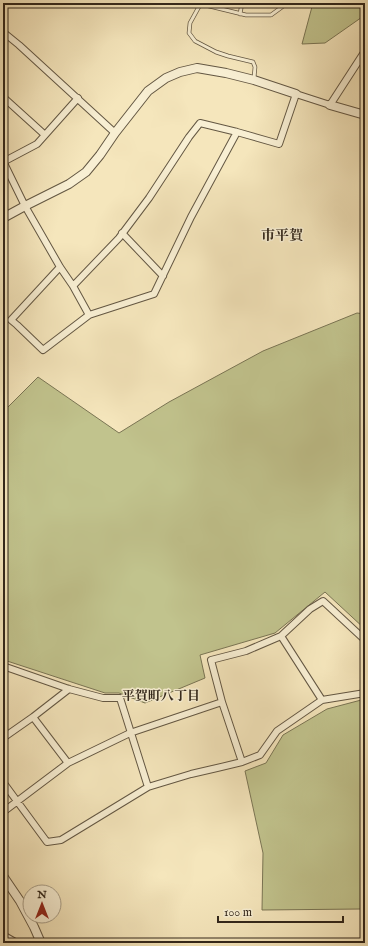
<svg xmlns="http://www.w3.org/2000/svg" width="368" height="946" font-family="'IM FELL English','Noto Serif JP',serif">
	<rect width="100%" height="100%" fill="#f5e6bc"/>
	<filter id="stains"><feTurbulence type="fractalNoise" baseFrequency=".005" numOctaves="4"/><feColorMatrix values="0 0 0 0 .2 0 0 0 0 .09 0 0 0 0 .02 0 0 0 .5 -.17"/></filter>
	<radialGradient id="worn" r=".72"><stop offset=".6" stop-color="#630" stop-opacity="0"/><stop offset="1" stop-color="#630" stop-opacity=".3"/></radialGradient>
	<!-- green -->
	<path fill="#c1c38d" stroke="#7a7554" d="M313,3H365V15L325,43L302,44Z
		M357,313L365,314V629L325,592L275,633L200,655L205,678L145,703L119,693H105L4,660L3,659V412L38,377L119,433L169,402L263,351Z
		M365,699V917L361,909L262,910L263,853L245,771L266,763L283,735L327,709Z"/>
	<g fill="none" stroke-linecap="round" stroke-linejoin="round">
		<!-- stream -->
		<path stroke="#728374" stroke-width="2.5" d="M3,941L6,943"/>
		<defs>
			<path id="service" d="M201,3L190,23L189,33L195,41L216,52L228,56L253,62L255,67L254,78
				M201,4L246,15H271L282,7V3
				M240,14L242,3"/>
			<path id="minor" d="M3,32L19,45L115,133
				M3,97L45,135
				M3,161L25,206L60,267L73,286L89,315
				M3,162L37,144L78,98
				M122,233L163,276
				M60,267L11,320L17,325L43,350L89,315L154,294L191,217L237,132
				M73,286L119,238L149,198L189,137L200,123L237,132L279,144L296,94L330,105L365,51
				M281,636L322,700
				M3,666L69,689L103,698H120L148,787
				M33,717L68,763
				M3,738L33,717L69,689
				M242,762L222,702L211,660L246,651L281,636L310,609L323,601L365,640
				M3,782L47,842L61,840L148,787L191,774L217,768L242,762L260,755L277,731L322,700L365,693
				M3,812L68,763L130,733L222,702
				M3,935L17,943"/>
			<path id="tertiary" d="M330,105L365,115
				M3,218L25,206L69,184L86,172L100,155L115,133L148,91L166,78L180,72L197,68L226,73L254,80L296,94
				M3,876L20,901L34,927L41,943"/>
		</defs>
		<!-- service casing -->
		<use href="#service" stroke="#635743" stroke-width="4.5"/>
		<!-- minor casing -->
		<use href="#minor" stroke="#635743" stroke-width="8"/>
		<!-- tertiary casing -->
		<use href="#tertiary" stroke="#635743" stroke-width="10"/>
		<!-- service -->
		<use href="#service" stroke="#f8efd3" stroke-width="3"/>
		<!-- minor -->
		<use href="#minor" stroke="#f8efd3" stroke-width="6"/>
		<!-- tertiary -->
		<use href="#tertiary" stroke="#f8efd3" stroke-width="8"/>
	</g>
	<g text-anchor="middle" stroke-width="3" stroke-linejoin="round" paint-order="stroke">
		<!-- neighbourhood labels -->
		<g font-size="13" font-weight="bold" fill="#32271b" stroke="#f8efd3">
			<text x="161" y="700">平賀町八丁目</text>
		</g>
		<!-- quarter labels -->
		<g font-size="14" font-weight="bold" fill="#32271b" stroke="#f8efd3">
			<text x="282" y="240">市平賀</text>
		</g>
	</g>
	<!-- margin -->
	<rect width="368" height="946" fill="none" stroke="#f5e6bc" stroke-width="16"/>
	<rect x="4" y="4" width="360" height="938" fill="none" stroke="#32271b" stroke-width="2"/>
	<rect x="8" y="8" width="352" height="930" fill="none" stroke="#32271b"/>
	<!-- north arrow -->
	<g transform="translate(42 904)"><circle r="19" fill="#f8efd3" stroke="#a99f89"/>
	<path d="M0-3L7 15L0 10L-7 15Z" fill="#8f2418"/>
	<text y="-6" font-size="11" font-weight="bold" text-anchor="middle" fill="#32271b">N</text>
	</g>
	<!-- scale -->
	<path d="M218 916v6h125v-6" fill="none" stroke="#32271b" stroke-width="2"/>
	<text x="224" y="916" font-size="12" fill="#32271b" stroke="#f8efd3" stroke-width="3" paint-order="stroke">100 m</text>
	<rect width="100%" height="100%" filter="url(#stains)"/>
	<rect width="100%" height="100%" fill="url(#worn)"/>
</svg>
